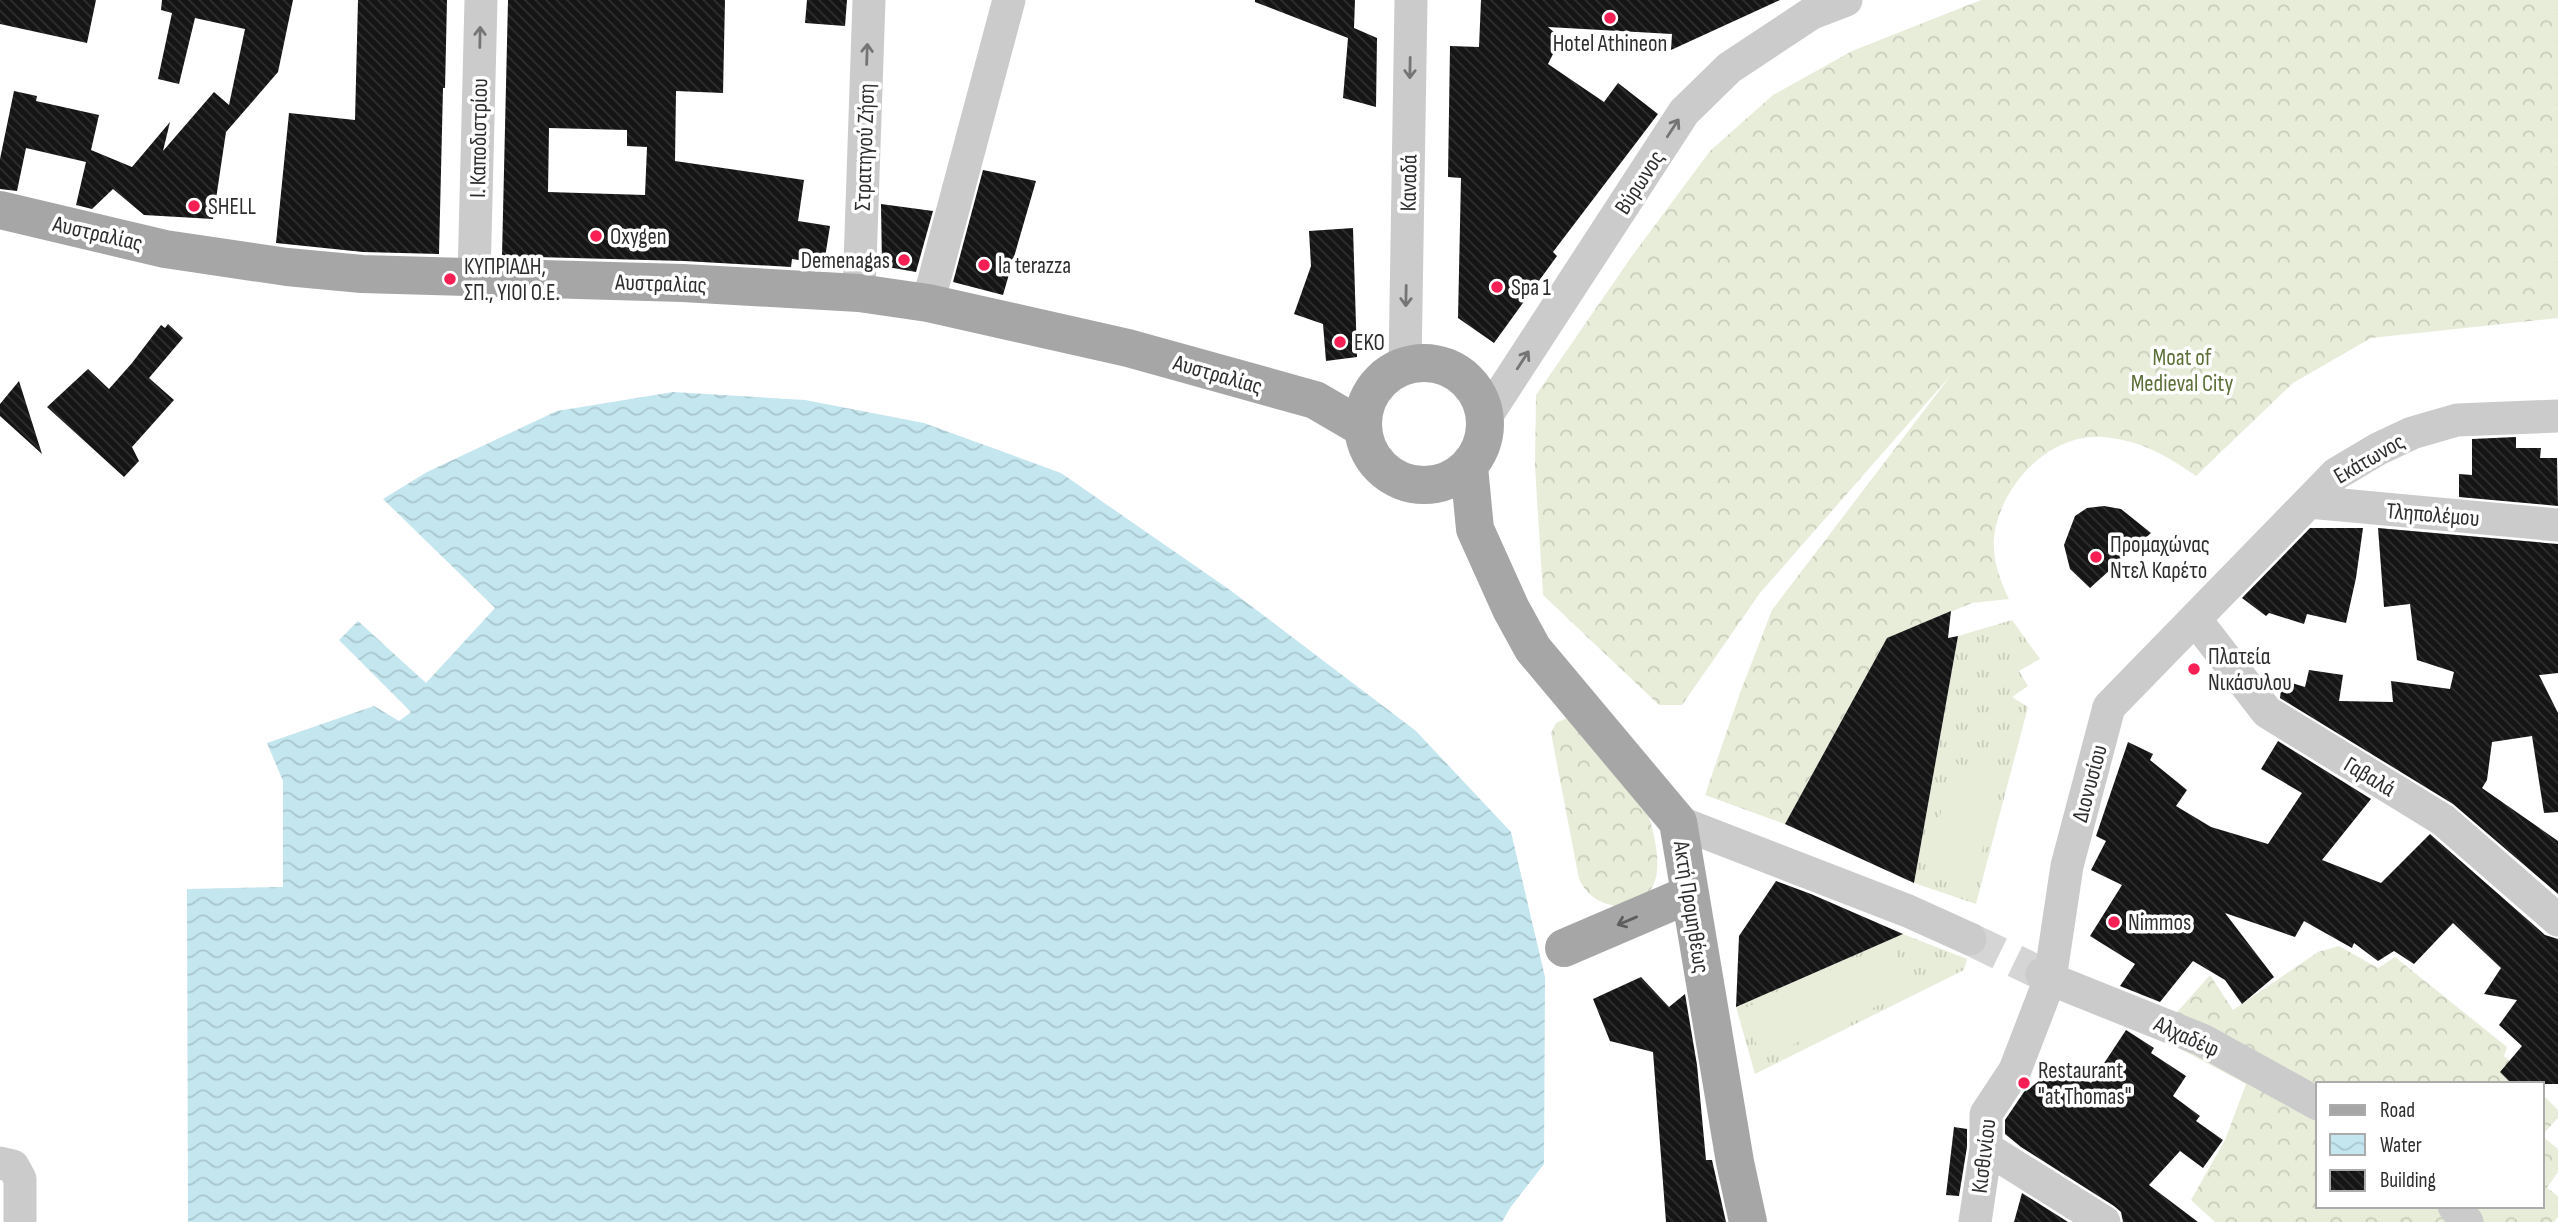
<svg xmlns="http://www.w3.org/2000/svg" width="2558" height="1222" font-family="'Sofia Sans Condensed',sans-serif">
	<defs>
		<pattern id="grass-tufts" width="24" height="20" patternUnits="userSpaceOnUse" patternTransform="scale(1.75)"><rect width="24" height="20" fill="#e8edda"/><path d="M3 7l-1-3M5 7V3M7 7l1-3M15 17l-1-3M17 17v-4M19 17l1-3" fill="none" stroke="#c7ccbb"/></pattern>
		<pattern id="forest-crowns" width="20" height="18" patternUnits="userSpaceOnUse" patternTransform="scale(1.75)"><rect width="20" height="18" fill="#e8edda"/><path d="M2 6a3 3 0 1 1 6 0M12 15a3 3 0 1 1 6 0" fill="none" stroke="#c7ccbb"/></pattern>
		<pattern id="water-waves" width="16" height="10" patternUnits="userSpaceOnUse" patternTransform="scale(1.75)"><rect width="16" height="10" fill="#c4e6ef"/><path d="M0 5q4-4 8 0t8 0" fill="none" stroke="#a9c6cd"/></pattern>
		<pattern id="building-back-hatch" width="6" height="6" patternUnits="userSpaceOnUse" patternTransform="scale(1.75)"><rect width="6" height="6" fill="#151515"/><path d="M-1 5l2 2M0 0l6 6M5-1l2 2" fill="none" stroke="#2f2f2f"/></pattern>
	</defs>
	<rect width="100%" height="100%" fill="#fff"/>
	<!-- grass -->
	<path fill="url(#grass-tufts)" d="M2012,620L2040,659L2019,671L2028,686L2012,697L2028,707L1976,904L1914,883L1958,636Z
		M1903,934L1967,959L1964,970L1755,1074L1736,1007Z"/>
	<!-- forest -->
	<path fill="url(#forest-crowns)" d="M1981,0H2558V318L2371,338L2293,383L2196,476C2166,455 2140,440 2103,437C2049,433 2000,486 1994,537C1992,558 2000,581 2009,599L1972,603L1887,638L1785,824L1705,795L1740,693L1772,610L1951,375L1760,593L1682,705H1659L1543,595L1535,466L1536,395L1632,256L1710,151L1773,95L1852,51Z
		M1567,718L1646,809C1654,829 1667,879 1646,894C1638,900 1624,903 1615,906C1597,902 1587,895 1579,879L1551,733L1556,723Z
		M2339,946L2378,968L2395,957L2507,1047L2504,1056L2532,1084H2318V1206H2542V1136L2558,1149V1172L2547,1188L2558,1196V1217L2554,1222H2215L2191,1200L2225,1140L2246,1084L2156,1036L2210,975L2233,1010L2318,952Z
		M2542,1094L2558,1110V1118L2542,1135Z"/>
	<!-- pitch -->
	<path fill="#e8edda" d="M1954,763L2002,775L1975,878L1927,865Z
		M1891,943L1912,990L1763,1058L1741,1010Z"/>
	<!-- water -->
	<path fill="url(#water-waves)" d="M673,392L805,400L924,423L1061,473L1230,590L1416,731L1511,832L1545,977L1544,1164L1510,1208L1502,1222H188L187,889L283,887V781L267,743L374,706L399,721L411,712L339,640L358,621L426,683L495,608L383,499L427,472L557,411Z"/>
	<!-- building -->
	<path fill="url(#building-back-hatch)" fill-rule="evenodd" d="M0,0H96L87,43L0,24Z
		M162,0H293L278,72L226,132L213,219L144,215L113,189L92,209L76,205L86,162L26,148L17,191L0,189V159L14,91L37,96L36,101L99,115L91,150L132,167L170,122L163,151L214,92L229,105L245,29L195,18L179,84L158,79L172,13L161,10Z
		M358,0H447L445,88H443L439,254L363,252L276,243L289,113L355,120Z
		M508,0H725L723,93L676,91L675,161L804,180L798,221L830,226L824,264L792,259L791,267L684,261L502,256ZM549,128L627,130V146L647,147L645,195L548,192Z
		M807,0H847L845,26L805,23Z
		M1255,0H1355L1354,28L1377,38L1376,107L1343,98L1348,38L1255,2Z
		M1481,0H1780L1671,50L1672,34L1548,27L1561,38L1548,64L1604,102L1618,83L1658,114L1553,252L1557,256L1494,343L1458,318L1461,178L1448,177L1450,46L1479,47Z
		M983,170L1036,181L1003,295L953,282Z
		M881,204L933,211L916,272L882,266Z
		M1353,228L1357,357L1326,361L1323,324L1294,314L1311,266L1309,231Z
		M168,324L183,338L149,378L174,400L132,447L139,461L124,477L47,407L88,369L109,389L132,363L161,325L165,328Z
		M19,381L42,454L0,416V404Z
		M2516,437V448H2541L2540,458H2557L2558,506L2459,497V474L2472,475V439Z
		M2104,506L2121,509L2151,533L2090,588L2070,569L2064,545L2075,516L2087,508Z
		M2310,528H2363L2356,578L2346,623L2307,614L2304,624L2269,613L2266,616L2242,598Z
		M2378,528L2558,544V673L2539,675L2558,713V812L2544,813L2532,736L2492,742L2487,780L2482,788L2558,841V894L2453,804L2280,698L2282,680L2305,687L2309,670L2343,675L2339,701L2393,702L2391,681L2450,689L2454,672L2417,660L2410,604L2384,607Z
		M1951,611L1948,638L1958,636L1914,883L1785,824L1887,638Z
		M2278,741L2371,799L2322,860L2381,883L2430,834L2545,935L2558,939V1084H2512L2500,1072L2522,1046L2499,1025L2517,1000L2484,994L2501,968L2453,923L2414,964L2394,951L2378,961L2354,943L2352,948L2304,921L2295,937L2225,913L2274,977L2242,1004L2225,980L2193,961L2160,1002L2120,986L2135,964L2090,936L2122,885L2091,870L2106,841L2096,836L2128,742L2153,754L2150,760L2187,790L2176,806L2211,827L2268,844L2302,793L2261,769Z
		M1776,881L1811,894L1903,934L1736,1007L1739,936Z
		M1641,977L1669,1007L1685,994L1697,1065L1706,1160H1712L1726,1222H1666L1653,1052L1610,1041L1593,999Z
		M2126,1030L2154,1048L2151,1053L2186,1076L2173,1096L2200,1116L2196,1121L2223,1140L2203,1168L2180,1151L2149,1185L2198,1222H2123L2121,1212L2114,1206L2021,1147L2005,1134V1120L2028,1086L2030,1088L2061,1063L2091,1083Z
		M1954,1127L1967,1129V1147L1959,1196L1946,1195Z
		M2022,1193L2068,1222H2014Z"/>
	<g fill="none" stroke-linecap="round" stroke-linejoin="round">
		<!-- minor-tunnel -->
		<path stroke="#d5d5d5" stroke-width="33" stroke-dasharray="33 17" stroke-linecap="butt" d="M1970,939L2042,974"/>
		<!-- minor -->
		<path stroke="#cbcbcb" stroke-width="33" d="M474,277L481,0
			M859,293L869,0
			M928,303L1009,0
			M1405,366L1411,0
			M1485,418L1684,112L1729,68L1812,13L1846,0
			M2309,502L2558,525
			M2195,619L2267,712L2443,820L2558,920
			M1678,822L1908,911L1970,939
			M2042,974L2050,979L2202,1040L2318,1104
			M1986,1148L2104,1222
			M0,1163L13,1166L20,1179V1222
			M2454,1206L2467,1222
			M1975,1222L1986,1148V1114L2015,1070L2050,979L2067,866L2109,707L2336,474L2378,449L2412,433L2457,420L2558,416"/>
		<!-- major -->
		<path stroke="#a6a6a6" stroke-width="38" d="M0,210L165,249L287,267L362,274L683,283L859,293L928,303L1128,348L1315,400L1363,428
			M1363 424a61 61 0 1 1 122 0a61 61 0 1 1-122 0Z
			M1469,467L1475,529L1511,609L1533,649L1678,822L1735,1162L1748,1222
			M1564,948L1690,894"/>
	</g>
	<!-- one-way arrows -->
	<defs><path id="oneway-shaft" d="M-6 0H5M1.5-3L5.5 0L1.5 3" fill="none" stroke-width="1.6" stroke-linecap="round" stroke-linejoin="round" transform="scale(1.75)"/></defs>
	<g stroke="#757575">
		<use href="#oneway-shaft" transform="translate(480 37) rotate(-89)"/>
		<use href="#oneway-shaft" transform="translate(867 54) rotate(-88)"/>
		<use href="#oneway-shaft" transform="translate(1410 68) rotate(91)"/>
		<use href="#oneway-shaft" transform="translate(1673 128) rotate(-57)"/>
		<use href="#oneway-shaft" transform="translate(1406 296) rotate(91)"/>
		<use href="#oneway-shaft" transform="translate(1523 360) rotate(-57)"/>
	</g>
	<use stroke="#5e5e5e" href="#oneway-shaft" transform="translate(1627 921) rotate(157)"/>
	<!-- markers -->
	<g fill="#f71f54" stroke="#fff" stroke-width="2.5">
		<circle cx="1610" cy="18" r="7"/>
		<circle cx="194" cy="206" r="7"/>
		<circle cx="596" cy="236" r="7"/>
		<circle cx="904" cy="260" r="7"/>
		<circle cx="984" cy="265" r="7"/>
		<circle cx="450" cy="279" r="7"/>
		<circle cx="1497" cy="287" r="7"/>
		<circle cx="1340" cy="342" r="7"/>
		<circle cx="2096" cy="557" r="7"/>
		<circle cx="2194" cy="669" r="7"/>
		<circle cx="2114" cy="922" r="7"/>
		<circle cx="2024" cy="1083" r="7"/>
	</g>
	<g text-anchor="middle" stroke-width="7" stroke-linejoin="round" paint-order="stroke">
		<!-- poi labels -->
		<g font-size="23" fill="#2e2e2e" stroke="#fff" text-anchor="start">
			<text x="1610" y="51" text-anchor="middle">Hotel Athineon</text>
			<text x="208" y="214">SHELL</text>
			<text x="610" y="244">Oxygen</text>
			<text x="890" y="268" text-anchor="end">Demenagas</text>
			<text x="998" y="273">la terazza</text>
			<text x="464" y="274">ΚΥΠΡΙΑΔΗ,<tspan x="464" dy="26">ΣΠ., ΥΙΟΙ Ο.Ε.</tspan></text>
			<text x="1511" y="295">Spa 1</text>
			<text x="1354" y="350">EKO</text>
			<text x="2110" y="552">Προμαχώνας<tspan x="2110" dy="26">Ντελ Καρέτο</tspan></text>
			<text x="2208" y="664">Πλατεία<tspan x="2208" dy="26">Νικάσυλου</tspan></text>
			<text x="2128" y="930">Nimmos</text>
			<text x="2038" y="1078">Restaurant<tspan x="2038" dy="26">"at Thomas"</tspan></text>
		</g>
		<!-- street labels -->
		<g font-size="23" fill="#2e2e2e" stroke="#fff">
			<text transform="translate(478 138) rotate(-89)" y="8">Ι. Καποδιστρίου</text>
			<text transform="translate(864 147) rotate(-88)" y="8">Στρατηγού Ζήση</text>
			<text transform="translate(1639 182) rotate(-57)" y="8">Βύρωνος</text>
			<text transform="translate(1408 183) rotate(-89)" y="8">Καναδά</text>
			<text transform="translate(98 233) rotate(13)" y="8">Αυστραλίας</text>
			<text transform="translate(661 283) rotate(2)" y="8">Αυστραλίας</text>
			<text transform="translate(1218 374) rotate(16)" y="8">Αυστραλίας</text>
			<text transform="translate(2369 458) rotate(-30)" y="8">Εκάτωνος</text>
			<text transform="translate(2433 514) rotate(5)" y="8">Τληπολέμου</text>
			<text transform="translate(2370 776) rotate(31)" y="8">Γαβαλά</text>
			<text transform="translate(2089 783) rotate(-75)" y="8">Διονυσίου</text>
			<text transform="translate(1692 907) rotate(81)" y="8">Ακτή Προμηθέως</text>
			<text transform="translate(2187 1036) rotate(24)" y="8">Αλχαδέφ</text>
			<text transform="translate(1983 1156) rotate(-83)" y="8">Κισθινίου</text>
		</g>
		<!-- park labels -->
		<g font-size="23" fill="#5b6f37" stroke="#fff">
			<text x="2182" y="365">Moat of<tspan x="2182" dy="26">Medieval City</tspan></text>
		</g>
	</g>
	<!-- legend -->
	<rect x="2316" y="1082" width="228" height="126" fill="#ffffff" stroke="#ababab" stroke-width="2"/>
	<rect x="2330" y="1105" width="35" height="10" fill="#a6a6a6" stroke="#ababab" stroke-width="2"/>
	<text x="2380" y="1117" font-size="21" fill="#2e2e2e">Road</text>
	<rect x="2330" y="1134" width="35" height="21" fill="url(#water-waves)" stroke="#ababab" stroke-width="2"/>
	<text x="2380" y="1152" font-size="21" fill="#2e2e2e">Water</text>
	<rect x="2330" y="1170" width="35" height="21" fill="url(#building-back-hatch)" stroke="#ababab" stroke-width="2"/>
	<text x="2380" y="1187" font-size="21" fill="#2e2e2e">Building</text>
</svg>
